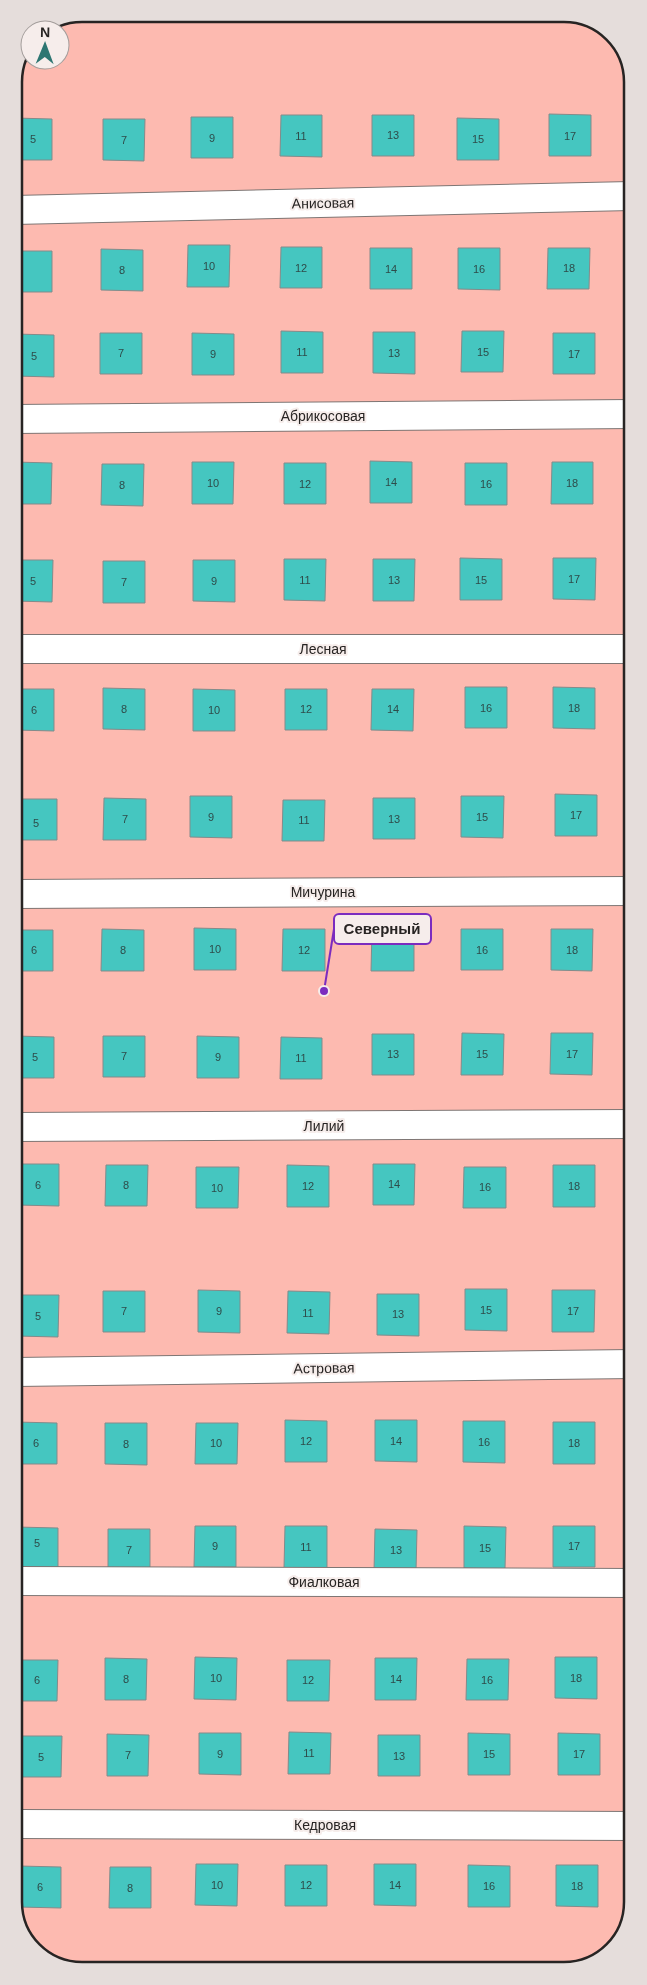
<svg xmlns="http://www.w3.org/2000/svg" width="647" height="1985" font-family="Helvetica,sans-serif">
	<rect width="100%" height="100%" fill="#f6edeb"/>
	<!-- green -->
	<path fill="#fdbab0" d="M83,14H569L610,31L631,65L633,1903L619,1944L582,1969L78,1971L37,1954L16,1920L14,78L30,43V60H60V30H43Z"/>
	<!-- building -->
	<path fill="#45c6c0" stroke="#838b8a" d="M549,114L591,115V156H549Z
		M281,115H322V157L280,156Z
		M372,115H414V156H372Z
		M191,117H233V158H191Z
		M14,118L52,119V160H14Z
		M457,118L499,119V160H457Z
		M103,119H145L144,161L103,160Z
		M188,245H230L229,287H187Z
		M281,247H322V288H280Z
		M370,248H412V289H370Z
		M458,248H500V290L458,289Z
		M548,248H590L589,289H547Z
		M101,249L143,250V291L101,290Z
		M14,251H52V292H14Z
		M281,331L323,332V373H281Z
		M462,331H504L503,372H461Z
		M373,332H415V374L373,373Z
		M100,333H142V374H100Z
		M192,333L234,334V375H192Z
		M553,333H595V374H553Z
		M14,334L54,335V377L14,376Z
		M370,461L412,462V503H370Z
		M14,462L52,463L51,504H14Z
		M192,462H234L233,504H192Z
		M552,462H593V504H551Z
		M284,463H326V504H284Z
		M465,463H507V505H465Z
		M102,464H144L143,506L101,505Z
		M460,558L502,559V600H460Z
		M553,558H596L595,600L553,599Z
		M284,559H326L325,601L284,600Z
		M373,559H415L414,601H373Z
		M14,560H53L52,602L14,601Z
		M193,560H235V602L193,601Z
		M103,561H145V603H103Z
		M465,687H507V728H465Z
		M553,687L595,688V729L553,728Z
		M103,688L145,689V730L103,729Z
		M15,689H54V731L15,730Z
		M193,689L235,690V731H193Z
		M285,689H327V730H285Z
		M372,689H414L413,731L371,730Z
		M555,794L597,795V836H555Z
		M190,796H232V838L190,837Z
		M461,796H504L503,838L461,837Z
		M104,798L146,799V840H103Z
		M373,798H415V839H373Z
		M15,799H57V840H15Z
		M283,800H325L324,841H282Z
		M194,928L236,929V970H194Z
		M102,929L144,930V971H101Z
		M283,929H325V971H282Z
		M372,929H414V971H371Z
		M461,929H503V970H461Z
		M551,929H593L592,971L551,970Z
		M15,930H53V971H15Z
		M462,1033L504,1034L503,1075H461Z
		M551,1033H593L592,1075L550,1074Z
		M372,1034H414V1075H372Z
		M15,1036L54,1037V1078H15Z
		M103,1036H145V1077H103Z
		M197,1036L239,1037V1078H197Z
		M281,1037L322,1038V1079H280Z
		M18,1164H59V1206L17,1205Z
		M373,1164H415L414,1205H373Z
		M106,1165H148L147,1206H105Z
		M287,1165L329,1166V1207H287Z
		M553,1165H595V1207H553Z
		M196,1167H239L238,1208H196Z
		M464,1167H506V1208H463Z
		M465,1289H507V1331L465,1330Z
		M198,1290L240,1291V1333L198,1332Z
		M552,1290H595L594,1332H552Z
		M103,1291H145V1332H103Z
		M288,1291L330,1292L329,1334L287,1333Z
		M377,1294H419V1336L377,1335Z
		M17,1295H59L58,1337L16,1336Z
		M285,1420L327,1421V1462H285Z
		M375,1420H417V1462L375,1461Z
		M463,1421H505V1463L463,1462Z
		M15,1422L57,1423V1464H15Z
		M553,1422H595V1464H553Z
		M105,1423H147V1465L105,1464Z
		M196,1423H238L237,1464H195Z
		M195,1526H236V1567H194Z
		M285,1526H327V1568H284Z
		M464,1526L506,1527L505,1569L464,1568Z
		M553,1526H595V1567H553Z
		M16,1527L58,1528V1569H16Z
		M108,1529H150V1571L108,1570Z
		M375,1529L417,1530L416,1571H374Z
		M195,1657L237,1658L236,1700L194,1699Z
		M555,1657H597V1699L555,1698Z
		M105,1658L147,1659L146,1700H105Z
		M375,1658H417L416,1700H375Z
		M467,1659H509L508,1700H466Z
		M16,1660H58L57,1701H16Z
		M287,1660H330L329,1701H287Z
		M289,1732L331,1733L330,1774H288Z
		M199,1733H241V1775L199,1774Z
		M468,1733L510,1734V1775H468Z
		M558,1733L600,1734V1775H558Z
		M107,1734L149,1735L148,1776H107Z
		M378,1735H420V1776H378Z
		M20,1736H62L61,1777H20Z
		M196,1864H238L237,1906L195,1905Z
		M374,1864H416V1906L374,1905Z
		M285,1865H327V1906H285Z
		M468,1865L510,1866V1907H468Z
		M556,1865H598V1907L556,1906Z
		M19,1866L61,1867V1908L19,1907Z
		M110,1867H151V1908H109Z"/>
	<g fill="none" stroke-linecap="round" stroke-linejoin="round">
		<defs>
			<path id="minor" d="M14,210L631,196
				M14,419L631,414
				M15,649H632
				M15,894L632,891
				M15,1127L632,1124
				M15,1372L633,1364
				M16,1581L633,1583
				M16,1824L633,1826"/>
		</defs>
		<!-- minor casing -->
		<use href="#minor" stroke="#7e7674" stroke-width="30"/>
		<!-- minor -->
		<use href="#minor" stroke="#fff" stroke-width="28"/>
	</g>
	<g text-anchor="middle" stroke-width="4" stroke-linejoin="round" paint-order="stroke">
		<!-- number labels -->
		<g font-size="11" fill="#2e4c4a">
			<text x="393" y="139">13</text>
			<text x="301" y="140">11</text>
			<text x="570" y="140">17</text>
			<text x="212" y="142">9</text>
			<text x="33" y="143">5</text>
			<text x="478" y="143">15</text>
			<text x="124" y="144">7</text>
			<text x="209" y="270">10</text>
			<text x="301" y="272">12</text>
			<text x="569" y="272">18</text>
			<text x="391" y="273">14</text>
			<text x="479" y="273">16</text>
			<text x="122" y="274">8</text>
			<text x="302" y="356">11</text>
			<text x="483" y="356">15</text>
			<text x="121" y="357">7</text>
			<text x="394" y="357">13</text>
			<text x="213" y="358">9</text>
			<text x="574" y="358">17</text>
			<text x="34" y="360">5</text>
			<text x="391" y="486">14</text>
			<text x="213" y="487">10</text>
			<text x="572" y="487">18</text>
			<text x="305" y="488">12</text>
			<text x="486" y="488">16</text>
			<text x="122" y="489">8</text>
			<text x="574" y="583">17</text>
			<text x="305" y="584">11</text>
			<text x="394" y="584">13</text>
			<text x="481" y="584">15</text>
			<text x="33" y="585">5</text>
			<text x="214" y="585">9</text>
			<text x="124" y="586">7</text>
			<text x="486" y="712">16</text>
			<text x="574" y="712">18</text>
			<text x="124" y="713">8</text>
			<text x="306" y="713">12</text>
			<text x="393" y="713">14</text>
			<text x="34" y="714">6</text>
			<text x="214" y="714">10</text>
			<text x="576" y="819">17</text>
			<text x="211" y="821">9</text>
			<text x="482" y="821">15</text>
			<text x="125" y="823">7</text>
			<text x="394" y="823">13</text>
			<text x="304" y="824">11</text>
			<text x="36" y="827">5</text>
			<text x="215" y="953">10</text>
			<text x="34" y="954">6</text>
			<text x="123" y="954">8</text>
			<text x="304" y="954">12</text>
			<text x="482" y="954">16</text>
			<text x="572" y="954">18</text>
			<text x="393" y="1058">13</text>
			<text x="482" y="1058">15</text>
			<text x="572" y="1058">17</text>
			<text x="124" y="1060">7</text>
			<text x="35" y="1061">5</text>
			<text x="218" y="1061">9</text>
			<text x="301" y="1062">11</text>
			<text x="394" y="1188">14</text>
			<text x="38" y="1189">6</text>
			<text x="126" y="1189">8</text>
			<text x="308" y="1190">12</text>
			<text x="574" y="1190">18</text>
			<text x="485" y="1191">16</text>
			<text x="217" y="1192">10</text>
			<text x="486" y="1314">15</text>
			<text x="124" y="1315">7</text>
			<text x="219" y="1315">9</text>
			<text x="573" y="1315">17</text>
			<text x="308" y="1317">11</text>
			<text x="398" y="1318">13</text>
			<text x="38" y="1320">5</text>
			<text x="306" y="1445">12</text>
			<text x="396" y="1445">14</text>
			<text x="484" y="1446">16</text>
			<text x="36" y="1447">6</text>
			<text x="216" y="1447">10</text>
			<text x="574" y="1447">18</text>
			<text x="126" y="1448">8</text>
			<text x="37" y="1547">5</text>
			<text x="215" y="1550">9</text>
			<text x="574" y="1550">17</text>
			<text x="306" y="1551">11</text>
			<text x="485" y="1552">15</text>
			<text x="129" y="1554">7</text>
			<text x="396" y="1554">13</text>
			<text x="216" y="1682">10</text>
			<text x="576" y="1682">18</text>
			<text x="126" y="1683">8</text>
			<text x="396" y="1683">14</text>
			<text x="37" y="1684">6</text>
			<text x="308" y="1684">12</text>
			<text x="487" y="1684">16</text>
			<text x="309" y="1757">11</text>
			<text x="220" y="1758">9</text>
			<text x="489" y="1758">15</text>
			<text x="579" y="1758">17</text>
			<text x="128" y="1759">7</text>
			<text x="399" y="1760">13</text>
			<text x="41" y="1761">5</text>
			<text x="217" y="1889">10</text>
			<text x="306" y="1889">12</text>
			<text x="395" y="1889">14</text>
			<text x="489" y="1890">16</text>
			<text x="577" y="1890">18</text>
			<text x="40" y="1891">6</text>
			<text x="130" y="1892">8</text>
		</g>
		<!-- street labels -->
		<g font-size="14" fill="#272423" stroke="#f6edeb">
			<text transform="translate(323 203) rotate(-1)" y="5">Анисовая</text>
			<text x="323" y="421">Абрикосовая</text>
			<text x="323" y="654">Лесная</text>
			<text x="323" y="897">Мичурина</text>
			<text x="324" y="1131">Лилий</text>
			<text transform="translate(324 1368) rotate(-1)" y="5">Астровая</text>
			<text x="324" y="1587">Фиалковая</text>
			<text x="325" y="1830">Кедровая</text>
		</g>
	</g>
	<!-- crop -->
	<path d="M0 0H647V1985H0ZM82 22H564A60 60 0 0 1 624 82V1902A60 60 0 0 1 564 1962H82A60 60 0 0 1 22 1902V82A60 60 0 0 1 82 22Z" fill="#e5dddb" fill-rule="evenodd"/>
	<path fill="none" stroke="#272423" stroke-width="2.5" d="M82 22H564A60 60 0 0 1 624 82V1902A60 60 0 0 1 564 1962H82A60 60 0 0 1 22 1902V82A60 60 0 0 1 82 22Z"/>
	<!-- callouts -->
	<path fill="none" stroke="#7b2cbf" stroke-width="2" d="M324 991L334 929"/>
	<circle fill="#7b2cbf" stroke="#f6edeb" stroke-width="2" cx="324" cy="991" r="5"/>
	<rect fill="#f6edeb" stroke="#7b2cbf" stroke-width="2" x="334" y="914" width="97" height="30" rx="5"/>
	<g font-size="15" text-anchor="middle" font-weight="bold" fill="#272423">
		<text x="382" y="934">Северный</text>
	</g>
	<!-- north arrow -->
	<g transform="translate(45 45) rotate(1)"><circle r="24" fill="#f6edeb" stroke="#a39d9b"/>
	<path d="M0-4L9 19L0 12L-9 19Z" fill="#2d7672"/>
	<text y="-8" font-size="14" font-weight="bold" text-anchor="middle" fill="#272423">N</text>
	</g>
</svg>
